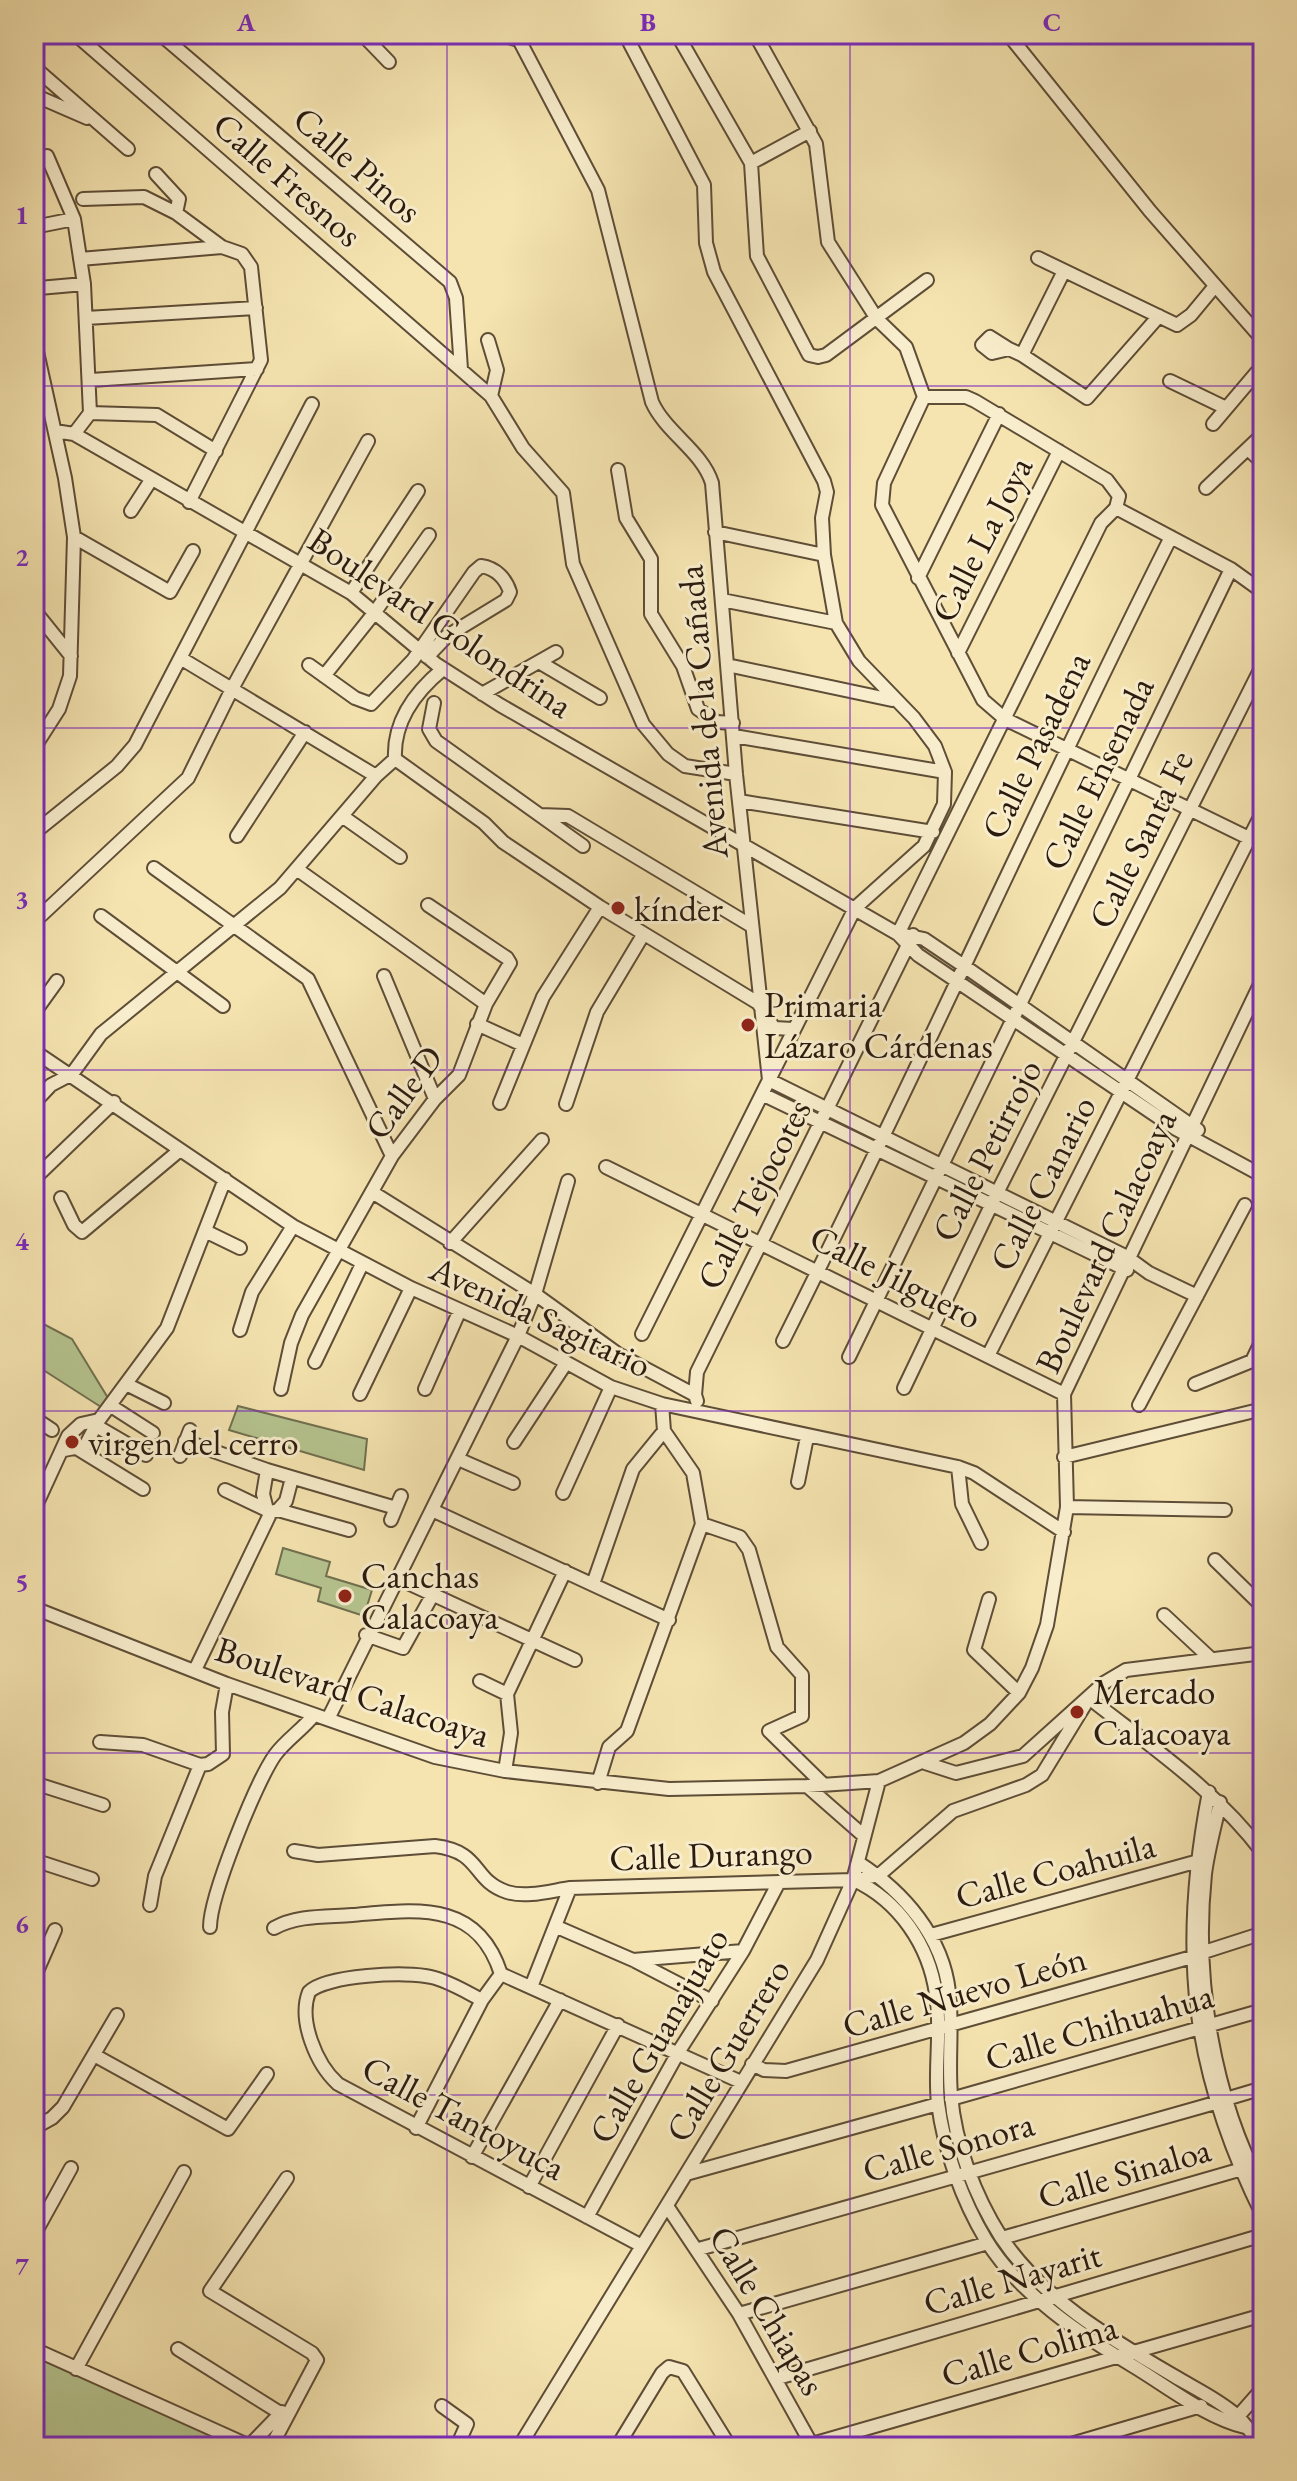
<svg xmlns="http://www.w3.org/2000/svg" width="1297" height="2481" font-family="'EB Garamond',serif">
	<rect width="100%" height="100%" fill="#f5e4b0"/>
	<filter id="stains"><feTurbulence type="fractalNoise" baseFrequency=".0025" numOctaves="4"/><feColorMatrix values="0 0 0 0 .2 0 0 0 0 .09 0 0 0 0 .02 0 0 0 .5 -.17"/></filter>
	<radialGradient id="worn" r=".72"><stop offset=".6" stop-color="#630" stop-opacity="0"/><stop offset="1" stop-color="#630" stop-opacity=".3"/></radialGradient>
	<!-- green -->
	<path fill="#b6c590" stroke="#707050" stroke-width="2" d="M34,1319L72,1339L108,1398L101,1407L34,1364Z
		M238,1406L367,1439L364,1470L229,1430Z
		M283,1548L330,1562L326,1576L372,1590L364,1616L318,1601L321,1588L276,1574Z
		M34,2353L250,2447H34Z"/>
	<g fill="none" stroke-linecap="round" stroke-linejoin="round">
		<defs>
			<path id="minor" d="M75,34L491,396L523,448L563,493L573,564L643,724L668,754L685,766L736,774
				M160,34L450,282L456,298L461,369
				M362,34L389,62
				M498,34L519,40
				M516,34L598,190L652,402C666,433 702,451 712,483L736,774L769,1080L1127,1257L1149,1273L1197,1296
				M625,34L704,185L706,243L714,272L824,481L827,492L822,518L824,555L836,623L859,661L914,718L935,746L945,772L944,804L924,846L855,908L642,1334
				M677,34L751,163L757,256L809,355L818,357L826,355L927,280
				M755,34L816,144L828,242L877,319L906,347L924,397
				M1008,34L1150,211L1263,340
				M34,67L128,149
				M34,95L87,118
				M47,156L74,219L84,284L90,413L74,434
				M751,163L810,131
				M156,174L179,199L176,213
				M83,199L144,197L176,213L222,247
				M34,227L74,219
				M1038,258L1177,325L1191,315L1215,286
				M80,259L222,247L242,254L251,267L261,360L189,502
				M39,288L84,284
				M86,318L256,308
				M34,338L65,478L74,537L70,676L59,709L34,748
				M488,340L497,370L491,396
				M1009,349L990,337L982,345L992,353L1009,349L1022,355L1087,398L1159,316
				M1022,355L1064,271
				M91,380L257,369
				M1170,381L1226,408
				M924,397L884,483L882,505L983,700L1005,719L1263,845
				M924,397H966L975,401L1107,480L1119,496L1116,508L1231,569L1263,592
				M90,413L157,415L216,451
				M1213,424L1263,365
				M55,431L74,434L351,593L436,664L500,705L898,934L918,955L1176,1129L1263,1176
				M1248,449L1263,463
				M618,470L626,518L651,559V614L683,666L698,709L717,722L733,723
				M1206,488L1263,434
				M131,511L151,480
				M715,532L824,555
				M74,537L170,592L193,551
				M918,578L999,414
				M351,593L418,491
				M722,600L836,623
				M34,610L71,656
				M958,653L1059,451
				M182,659L376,776
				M539,662L600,698
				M309,665L355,698L371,704L413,660L474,572L481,566C496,568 506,579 510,592L506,600L447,636L427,657
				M727,665L892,700
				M324,676L375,612L429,535
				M482,694L556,652
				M434,703L429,729L436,741L583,846
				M734,736L945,772
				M395,759L484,823L503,842L600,907L758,1003L774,1028L793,1029
				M739,801L933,832
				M540,815L568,816L750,925
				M342,816L400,857
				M34,833L117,766L135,745L312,404
				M237,836L305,732
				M154,868L308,979L392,1156
				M298,870L486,1004
				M101,916L223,1006
				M34,922L188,778L233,687L368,441
				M898,934L1101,523L1116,508
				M905,935L924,939L964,966L1198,1130
				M384,976L435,1099
				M34,1013L57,981
				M477,1024L523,1045
				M34,1051L293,1226L411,1288L518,1336L611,1387L662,1404L958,1467L974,1473L1064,1532
				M762,1094L1127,1270
				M34,1103L51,1085L72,1074L101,1034L280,888L376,776L395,759C393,722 415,692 443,669
				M500,1103L543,997L600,907
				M566,1104L597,1012L643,935
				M606,1167L1064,1394
				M34,1179L114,1102
				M372,1192L535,1294L618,1354L695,1395L697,1401
				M61,1198L74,1225L82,1232L180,1150
				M205,1231L240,1248
				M450,1243L542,1140
				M240,1330L252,1292L293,1226
				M783,1341C917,1075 1037,803 1171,537
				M988,1356L1263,811
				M849,1357L1231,569
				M315,1362L362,1264
				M1195,1384L1252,1361L1263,1338
				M128,1385L164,1403
				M904,1388L997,1193L1263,664
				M281,1389L291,1343L302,1315L392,1156L435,1099L459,1075L486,1004L510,963L507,958L428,905
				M425,1389L460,1310
				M360,1394L411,1288
				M695,1395L697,1372L913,935
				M1139,1405L1245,1205
				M111,1406L153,1433
				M34,1418L52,1430
				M98,1427L146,1455
				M185,1441L267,1470L396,1508
				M514,1442L566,1363
				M78,1449L143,1489
				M64,1450L85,1446L99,1420L167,1328L225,1179
				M180,1456L190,1430
				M1064,1457L1263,1409
				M458,1459L513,1483
				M958,1467L962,1504L981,1543
				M798,1482L807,1437
				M225,1490L271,1512L278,1510L349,1530
				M563,1493L611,1387
				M266,1506L263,1494L267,1470
				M1067,1507L1225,1510
				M34,1510L68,1436L81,1424L99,1420
				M278,1510L286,1501L292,1478
				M432,1510L669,1620
				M391,1520L401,1496
				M702,1524L740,1537L749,1550L777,1647L802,1675V1716L769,1731L824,1785
				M1215,1560L1263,1607
				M397,1578L575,1660
				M593,1584L633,1469L664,1431
				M989,1599L974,1650L1019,1693
				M34,1608L227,1684L435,1757L505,1771L669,1789L807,1786L879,1781L964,1743L990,1724L1019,1693L1032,1668L1047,1625L1067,1507L1064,1394L1263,978
				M1164,1615L1209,1657
				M366,1635L403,1648L433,1594
				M195,1670L271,1512
				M480,1681L507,1694
				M1089,1698C1150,1746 1216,1790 1263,1853
				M328,1719L518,1336L535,1294L568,1181
				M100,1742L143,1745L200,1765
				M925,1763L956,1773L1023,1756L1104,1683L1126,1670L1263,1653
				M200,1765L208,1764L223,1754L222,1712L227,1684
				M505,1771L511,1733L507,1694L565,1571
				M34,1783L103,1805
				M598,1783L609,1747L627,1731L702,1524L693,1473L664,1431L662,1404
				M807,1786L864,1836
				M1209,1792C1178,1951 1191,2071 1263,2216
				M1220,1802C1215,1826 1208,1850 1205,1874C1194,1979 1213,2097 1263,2190
				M294,1851L318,1855L435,1846C483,1852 471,1880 507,1892C526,1898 550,1891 570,1888L853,1880L879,1875L953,1811L1026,1785L1042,1775L1089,1698
				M34,1860L92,1879
				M859,1863C904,1892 943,1937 949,1992C953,2027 948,2061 951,2095C955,2144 975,2196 1001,2237C1042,2299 1111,2339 1174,2376C1194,2388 1218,2399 1236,2415C1246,2424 1254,2437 1263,2447
				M854,1880C899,1901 929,1945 936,1994C942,2030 934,2067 938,2103C944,2150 962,2200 986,2240C1019,2294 1081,2335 1133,2366C1168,2387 1205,2417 1245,2427
				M150,1905L155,1876L200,1765
				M210,1927C210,1896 256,1782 275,1755C286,1740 302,1730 314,1715
				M557,1927L633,1960L712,2001
				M274,1928C297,1915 326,1917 352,1915C416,1910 477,1899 501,1974
				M931,1935L1195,1862
				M1204,1952L1263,1933
				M633,1960L743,1951
				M501,1974L741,2082
				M34,1978L55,1930
				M531,1987L570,1888
				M482,2000C466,1992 449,1981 431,1977C408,1971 325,1975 309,1992C298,2020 316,2064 338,2084L642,2246
				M94,2055L228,2129L267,2074
				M752,2064L764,2070L786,2071L1192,1957
				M951,2099L1263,2010
				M1226,2099L1263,2088
				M34,2109V2108
				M34,2128L52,2118L63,2107L117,2015
				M416,2128L482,2000L501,1974
				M472,2157L560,2000
				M686,2174L938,2104
				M529,2187L618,2025
				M667,2206L739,2314L813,2447
				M587,2217L679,2051L743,1951L779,1882
				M34,2235L71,2168
				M1002,2238L1263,2163
				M699,2249L1215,2103
				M739,2314L988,2243
				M34,2349L252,2447
				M178,2349L285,2416
				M76,2369L184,2172
				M778,2378L1263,2235
				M442,2406L467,2424L459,2442L467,2447
				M1234,2421L1263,2388
				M812,2444L1263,2315
				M249,2446L282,2412
				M271,2447L317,2360L312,2353L210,2291L287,2178
				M519,2447L817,1960L853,1880L879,1781
				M617,2447L662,2373L669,2367L683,2371L730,2447
				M1061,2447L1201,2406"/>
		</defs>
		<!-- minor casing -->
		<use href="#minor" stroke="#5e4d37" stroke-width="16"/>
		<!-- minor -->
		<use href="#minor" stroke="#f8edcc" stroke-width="12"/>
	</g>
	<!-- grid -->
	<path fill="none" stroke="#7b2cbf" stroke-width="2" stroke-opacity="0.55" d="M447,34V2447M850,34V2447M34,386H1263M34,728H1263M34,1070H1263M34,1411H1263M34,1753H1263M34,2095H1263"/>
	<!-- markers -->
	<g fill="#8f2418" stroke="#f8edcc" stroke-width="3">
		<circle cx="618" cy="908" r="8"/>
		<circle cx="748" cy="1025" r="8"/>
		<circle cx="72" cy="1442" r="8"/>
		<circle cx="345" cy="1596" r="8"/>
		<circle cx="1077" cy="1712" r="8"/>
	</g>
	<g text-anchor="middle" stroke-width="6" stroke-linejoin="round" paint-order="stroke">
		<!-- street labels -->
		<g font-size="36" fill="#2b1b0f" stroke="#f8edcc">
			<text transform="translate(358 164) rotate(41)" y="13">Calle Pinos</text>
			<text transform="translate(288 179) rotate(41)" y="13">Calle Fresnos</text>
			<text transform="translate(981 539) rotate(-63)" y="13">Calle La Joya</text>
			<text transform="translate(441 622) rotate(34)" y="13">Boulevard Golondrina</text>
			<text transform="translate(702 712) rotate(-95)" y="13">Avenida de la Cañada</text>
			<text transform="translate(1035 745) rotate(-64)" y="13">Calle Pasadena</text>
			<text transform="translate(1097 773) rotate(-64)" y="13">Calle Ensenada</text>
			<text transform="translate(1140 839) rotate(-64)" y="13">Calle Santa Fe</text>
			<text transform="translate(403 1092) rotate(-54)" y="13">Calle D</text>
			<text transform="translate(986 1150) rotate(-63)" y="13">Calle Petirrojo</text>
			<text transform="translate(1042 1183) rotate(-63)" y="13">Calle Canario</text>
			<text transform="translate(753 1194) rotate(-63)" y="13">Calle Tejocotes</text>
			<text transform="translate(1105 1241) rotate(-65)" y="13">Boulevard Calacoaya</text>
			<text transform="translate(896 1276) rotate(27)" y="13">Calle Jilguero</text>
			<text transform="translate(541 1316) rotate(25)" y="13">Avenida Sagitario</text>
			<text transform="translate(353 1691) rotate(18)" y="13">Boulevard Calacoaya</text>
			<text transform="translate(711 1854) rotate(-2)" y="13">Calle Durango</text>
			<text transform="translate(1055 1870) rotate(-15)" y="13">Calle Coahuila</text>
			<text transform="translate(964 1991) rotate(-16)" y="13">Calle Nuevo León</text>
			<text transform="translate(1099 2026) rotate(-16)" y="13">Calle Chihuahua</text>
			<text transform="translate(658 2035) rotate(-60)" y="13">Calle Guanajuato</text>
			<text transform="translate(727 2050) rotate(-59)" y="13">Calle Guerrero</text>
			<text transform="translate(464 2117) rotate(28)" y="13">Calle Tantoyuca</text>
			<text transform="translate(948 2146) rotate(-16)" y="13">Calle Sonora</text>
			<text transform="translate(1124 2172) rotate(-16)" y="13">Calle Sinaloa</text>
			<text transform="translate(1012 2278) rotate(-16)" y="13">Calle Nayarit</text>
			<text transform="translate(768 2310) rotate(59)" y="13">Calle Chiapas</text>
			<text transform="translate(1029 2350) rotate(-16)" y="13">Calle Colima</text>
		</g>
		<!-- poi labels -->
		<g font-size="36" fill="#2b1b0f" stroke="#f8edcc" text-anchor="start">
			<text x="634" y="921">kínder</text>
			<text x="764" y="1017">Primaria<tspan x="764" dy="41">Lázaro Cárdenas</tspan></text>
			<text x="88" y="1455">virgen del cerro</text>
			<text x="361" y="1588">Canchas<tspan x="361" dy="41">Calacoaya</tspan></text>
			<text x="1093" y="1704">Mercado<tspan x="1093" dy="41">Calacoaya</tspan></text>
		</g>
	</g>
	<!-- margin -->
	<rect width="1297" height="2481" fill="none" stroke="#f5e4b0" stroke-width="88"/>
	<rect x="44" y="44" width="1209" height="2393" fill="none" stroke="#7b2cbf" stroke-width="3"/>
	<g font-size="26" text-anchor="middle" font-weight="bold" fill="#7b2cbf">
		<text x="246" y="31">A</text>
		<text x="648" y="31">B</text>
		<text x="1052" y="31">C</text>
		<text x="22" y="224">1</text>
		<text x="22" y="566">2</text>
		<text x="22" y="908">3</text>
		<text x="22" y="1250">4</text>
		<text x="22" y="1591">5</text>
		<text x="22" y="1933">6</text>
		<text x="22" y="2275">7</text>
	</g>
	<rect width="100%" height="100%" filter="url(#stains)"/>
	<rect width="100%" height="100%" fill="url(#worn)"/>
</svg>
